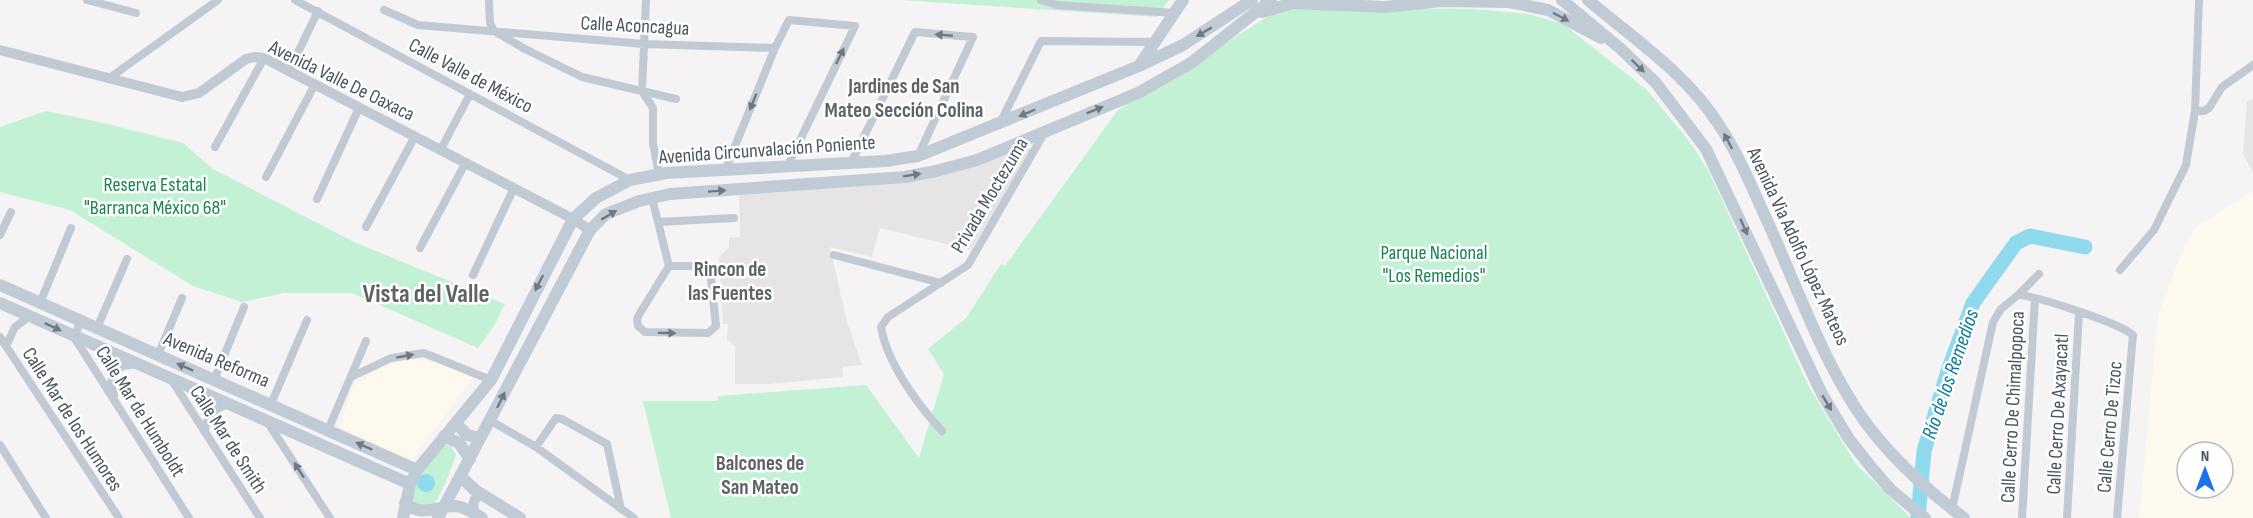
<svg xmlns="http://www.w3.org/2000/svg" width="2253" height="518" font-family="'Sofia Sans Condensed',sans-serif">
	<rect width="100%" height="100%" fill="#f5f3f3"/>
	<!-- commercial -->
	<path fill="#fdf9ef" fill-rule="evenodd" d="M2253,191V518H2139L2158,315L2177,264L2194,228ZM2187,452H2223V488H2187Z
		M408,359L434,362L473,377L412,460L339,427L354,385L382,368Z"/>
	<!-- education -->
	<path fill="#e6e4e5" d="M2253,99V173L2243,154L2247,102Z
		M1025,144L1031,150L971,250L880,228L872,257L830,247L847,322L862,365L842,367L843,377L769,384H735V346L727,339L728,324H723L719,258L729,247V238L740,237L739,192L906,182Z"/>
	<!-- green -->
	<path fill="#c3f1d5" d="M901,0H1169L1157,17Z
		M1296,7L1474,9L1528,14L1563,24L1646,89L1690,142L1709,172L1809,387L1855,463L1911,518H671L643,401H718V396L866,385L919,458L944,374L928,349L966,318L1001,264L1005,266L1118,110L1272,14Z
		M46,111L95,121L183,143L213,169L354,242L505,304L494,326L478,348L352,293H284L242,302L193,286L70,210L0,192V127Z
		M443,443L452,447L456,455L446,482L433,507L410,508L414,478Z"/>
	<!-- water -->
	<path fill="#90daee" d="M417 483a9 9 0 1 1 18 0a9 9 0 1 1-18 0Z"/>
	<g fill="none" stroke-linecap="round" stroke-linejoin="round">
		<!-- river -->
		<path stroke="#90daee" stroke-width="15" d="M1918,518L1924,451L1949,368L1973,303L2016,243L2030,236L2085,247"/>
		<!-- minor -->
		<path stroke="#c1cad2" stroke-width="8" d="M87,0L136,13
			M295,0L630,180
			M489,0L490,23L494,31L525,49L582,77L676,99
			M646,0L642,91L653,108V144L659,174
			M1041,0L1057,5L1175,13
			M384,10L418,25L644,44L775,48
			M289,71L318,11
			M108,79L218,0
			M2195,111H2204L2209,108L2222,87L2253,65
			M999,125L1041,41L1154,42
			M215,147L264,58
			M441,149L470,94
			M851,163L915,32L973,37L918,156
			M726,168L775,48L789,20L855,26L788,165
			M266,177L315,84
			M652,198L669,266L640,313L637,319L638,326L645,332L708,333L716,326L710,269L707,266H669
			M317,199L359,108
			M658,222L734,218
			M366,227L415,136
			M0,235L11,212
			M420,248L466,162
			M834,255L941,283
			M2120,270L2154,230L2186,165L2195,111L2199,0
			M473,275L514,188
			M2018,295C2037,296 2119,323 2133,335L2117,518
			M40,303L71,228
			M81,321L74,337L189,518
			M97,328L127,259
			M0,337L119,518
			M6,346L15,327L30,316
			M158,355L182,298
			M351,377L391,358L424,353L491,380
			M171,379L260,518
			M214,380L244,307
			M114,395L111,384L113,373L123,366L136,364
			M271,404L307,320
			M491,421L536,447L634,518
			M268,423L330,518
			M328,430L366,341
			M205,431C206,415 215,409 228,404
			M942,431C918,405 887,363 881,327L888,317L968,265L1046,130
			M0,445L46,518
			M536,447L556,418L562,419L607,444L621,509
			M1952,509L1993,322L2001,309L2018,295L2039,274
			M2022,518L2035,298
			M2067,518L2079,313"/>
		<!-- tertiary -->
		<path stroke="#c1cad2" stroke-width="10" d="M0,50L182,97L199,93L246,59L254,57L264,58L573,219L590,230
			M475,513C472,505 473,497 482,494"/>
		<!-- secondary -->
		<path stroke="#c1cbd6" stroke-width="12" d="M1562,0L1621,49L1656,83L1706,149L1823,396L1849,439L1871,467L1890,489L1925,518
			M1588,0C1633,38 1687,74 1719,125C1740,156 1754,193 1770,227C1798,290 1827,372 1869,427C1896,462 1928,491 1964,518
			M1262,12L1293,3L1385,7L1441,1L1509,2L1548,10L1601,38
			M1139,66L1183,0
			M0,285L417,470
			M0,303L410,484
			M456,423L467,435L480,438
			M444,436L459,443L470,459
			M460,476L475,490L520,518
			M405,503C423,518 435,506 455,506C465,507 474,513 482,518
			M403,518L410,484L417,470L491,380L573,219L596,198L630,180L666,173L885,161L918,156L1139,66L1183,45L1252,0
			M438,518L590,230L606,214L639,201L670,194L905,177L936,171L977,160L1138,93L1191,63L1271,0"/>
	</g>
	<!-- one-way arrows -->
	<defs><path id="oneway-solid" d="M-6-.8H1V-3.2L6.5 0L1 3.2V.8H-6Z" transform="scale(1.5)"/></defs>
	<g fill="#6e7984">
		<use href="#oneway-solid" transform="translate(1561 17) rotate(28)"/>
		<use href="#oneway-solid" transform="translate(1204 32) rotate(149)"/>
		<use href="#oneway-solid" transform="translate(1638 66) rotate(44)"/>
		<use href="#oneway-solid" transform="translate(1095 110) rotate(-22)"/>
		<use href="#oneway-solid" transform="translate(1027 113) rotate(157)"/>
		<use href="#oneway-solid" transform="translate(1728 141) rotate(-118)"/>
		<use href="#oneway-solid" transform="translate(912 175) rotate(-9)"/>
		<use href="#oneway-solid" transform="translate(717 191) rotate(-4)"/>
		<use href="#oneway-solid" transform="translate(609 215) rotate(-31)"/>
		<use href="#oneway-solid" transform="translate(1744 227) rotate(66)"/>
		<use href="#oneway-solid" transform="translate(539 283) rotate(117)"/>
		<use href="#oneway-solid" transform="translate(53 327) rotate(25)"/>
		<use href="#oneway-solid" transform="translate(185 367) rotate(-156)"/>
		<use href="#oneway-solid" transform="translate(501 400) rotate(-64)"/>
		<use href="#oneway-solid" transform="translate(1827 403) rotate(59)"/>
		<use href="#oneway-solid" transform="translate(364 446) rotate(-156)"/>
	</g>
	<g fill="#6e7983">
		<use href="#oneway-solid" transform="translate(944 35) rotate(-175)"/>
		<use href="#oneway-solid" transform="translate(840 56) rotate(-64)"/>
		<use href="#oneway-solid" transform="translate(753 102) rotate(112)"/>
		<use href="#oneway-solid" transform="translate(667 333) rotate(1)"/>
		<use href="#oneway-solid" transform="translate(405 356) rotate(-10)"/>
		<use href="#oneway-solid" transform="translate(299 470) rotate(-123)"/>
	</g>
	<g text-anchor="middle" stroke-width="5" stroke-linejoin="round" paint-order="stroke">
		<!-- street labels -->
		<g font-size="20" fill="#4a5661" stroke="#fff">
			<text transform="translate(635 25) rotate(3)" y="7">Calle Aconcagua</text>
			<text transform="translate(471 75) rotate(28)" y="7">Calle Valle de México</text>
			<text transform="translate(342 80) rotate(26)" y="7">Avenida Valle De Oaxaca</text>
			<text transform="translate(767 149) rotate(-4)" y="7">Avenida Circunvalación Poniente</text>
			<text transform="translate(989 195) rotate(-59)" y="7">Privada Moctezuma</text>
			<text transform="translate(1799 246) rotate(65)" y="7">Avenida Via Adolfo López Mateos</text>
			<text transform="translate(217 359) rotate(23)" y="7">Avenida Reforma</text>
			<text transform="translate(2012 407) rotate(-87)" y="7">Calle Cerro De Chimalpopoca</text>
			<text transform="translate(141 411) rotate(58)" y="7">Calle Mar de Humboldt</text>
			<text transform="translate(2057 414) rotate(-87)" y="7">Calle Cerro De Axayacatl</text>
			<text transform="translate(73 419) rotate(57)" y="7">Calle Mar de los Humores</text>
			<text transform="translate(2109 427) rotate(-85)" y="7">Calle Cerro De Tizoc</text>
			<text transform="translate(229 439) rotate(57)" y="7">Calle Mar de Smith</text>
		</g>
		<!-- park labels -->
		<g font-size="20" fill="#17864f" stroke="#fff">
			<text x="155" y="191">Reserva Estatal<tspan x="155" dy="23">"Barranca México 68"</tspan></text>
			<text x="1434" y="259">Parque Nacional<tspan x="1434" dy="23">"Los Remedios"</tspan></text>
		</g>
		<!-- neighbourhood labels -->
		<g font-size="21" font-weight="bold" fill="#5f6368" stroke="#fff">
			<text x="904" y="93">Jardines de San<tspan x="904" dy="24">Mateo Sección Colina</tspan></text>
			<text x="730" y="276">Rincon de<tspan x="730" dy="24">las Fuentes</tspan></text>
			<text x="760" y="470">Balcones de<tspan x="760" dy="24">San Mateo</tspan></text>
		</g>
		<!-- water labels -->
		<g font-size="21" font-style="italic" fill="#0c7c9b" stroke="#fff">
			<text transform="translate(1950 374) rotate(-71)" y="7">Río de los Remedios</text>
		</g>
		<!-- district labels -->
		<g font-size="26" font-weight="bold" fill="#5f6368" stroke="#fff">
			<text x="426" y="302">Vista del Valle</text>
		</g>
	</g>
	<!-- north arrow -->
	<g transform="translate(2205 470)"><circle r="28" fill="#ffffff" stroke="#b7bbc0" stroke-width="1.5"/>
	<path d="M0-4.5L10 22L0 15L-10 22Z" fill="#1a73e8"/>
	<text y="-9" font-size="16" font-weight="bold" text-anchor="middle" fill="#4a5661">N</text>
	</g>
</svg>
